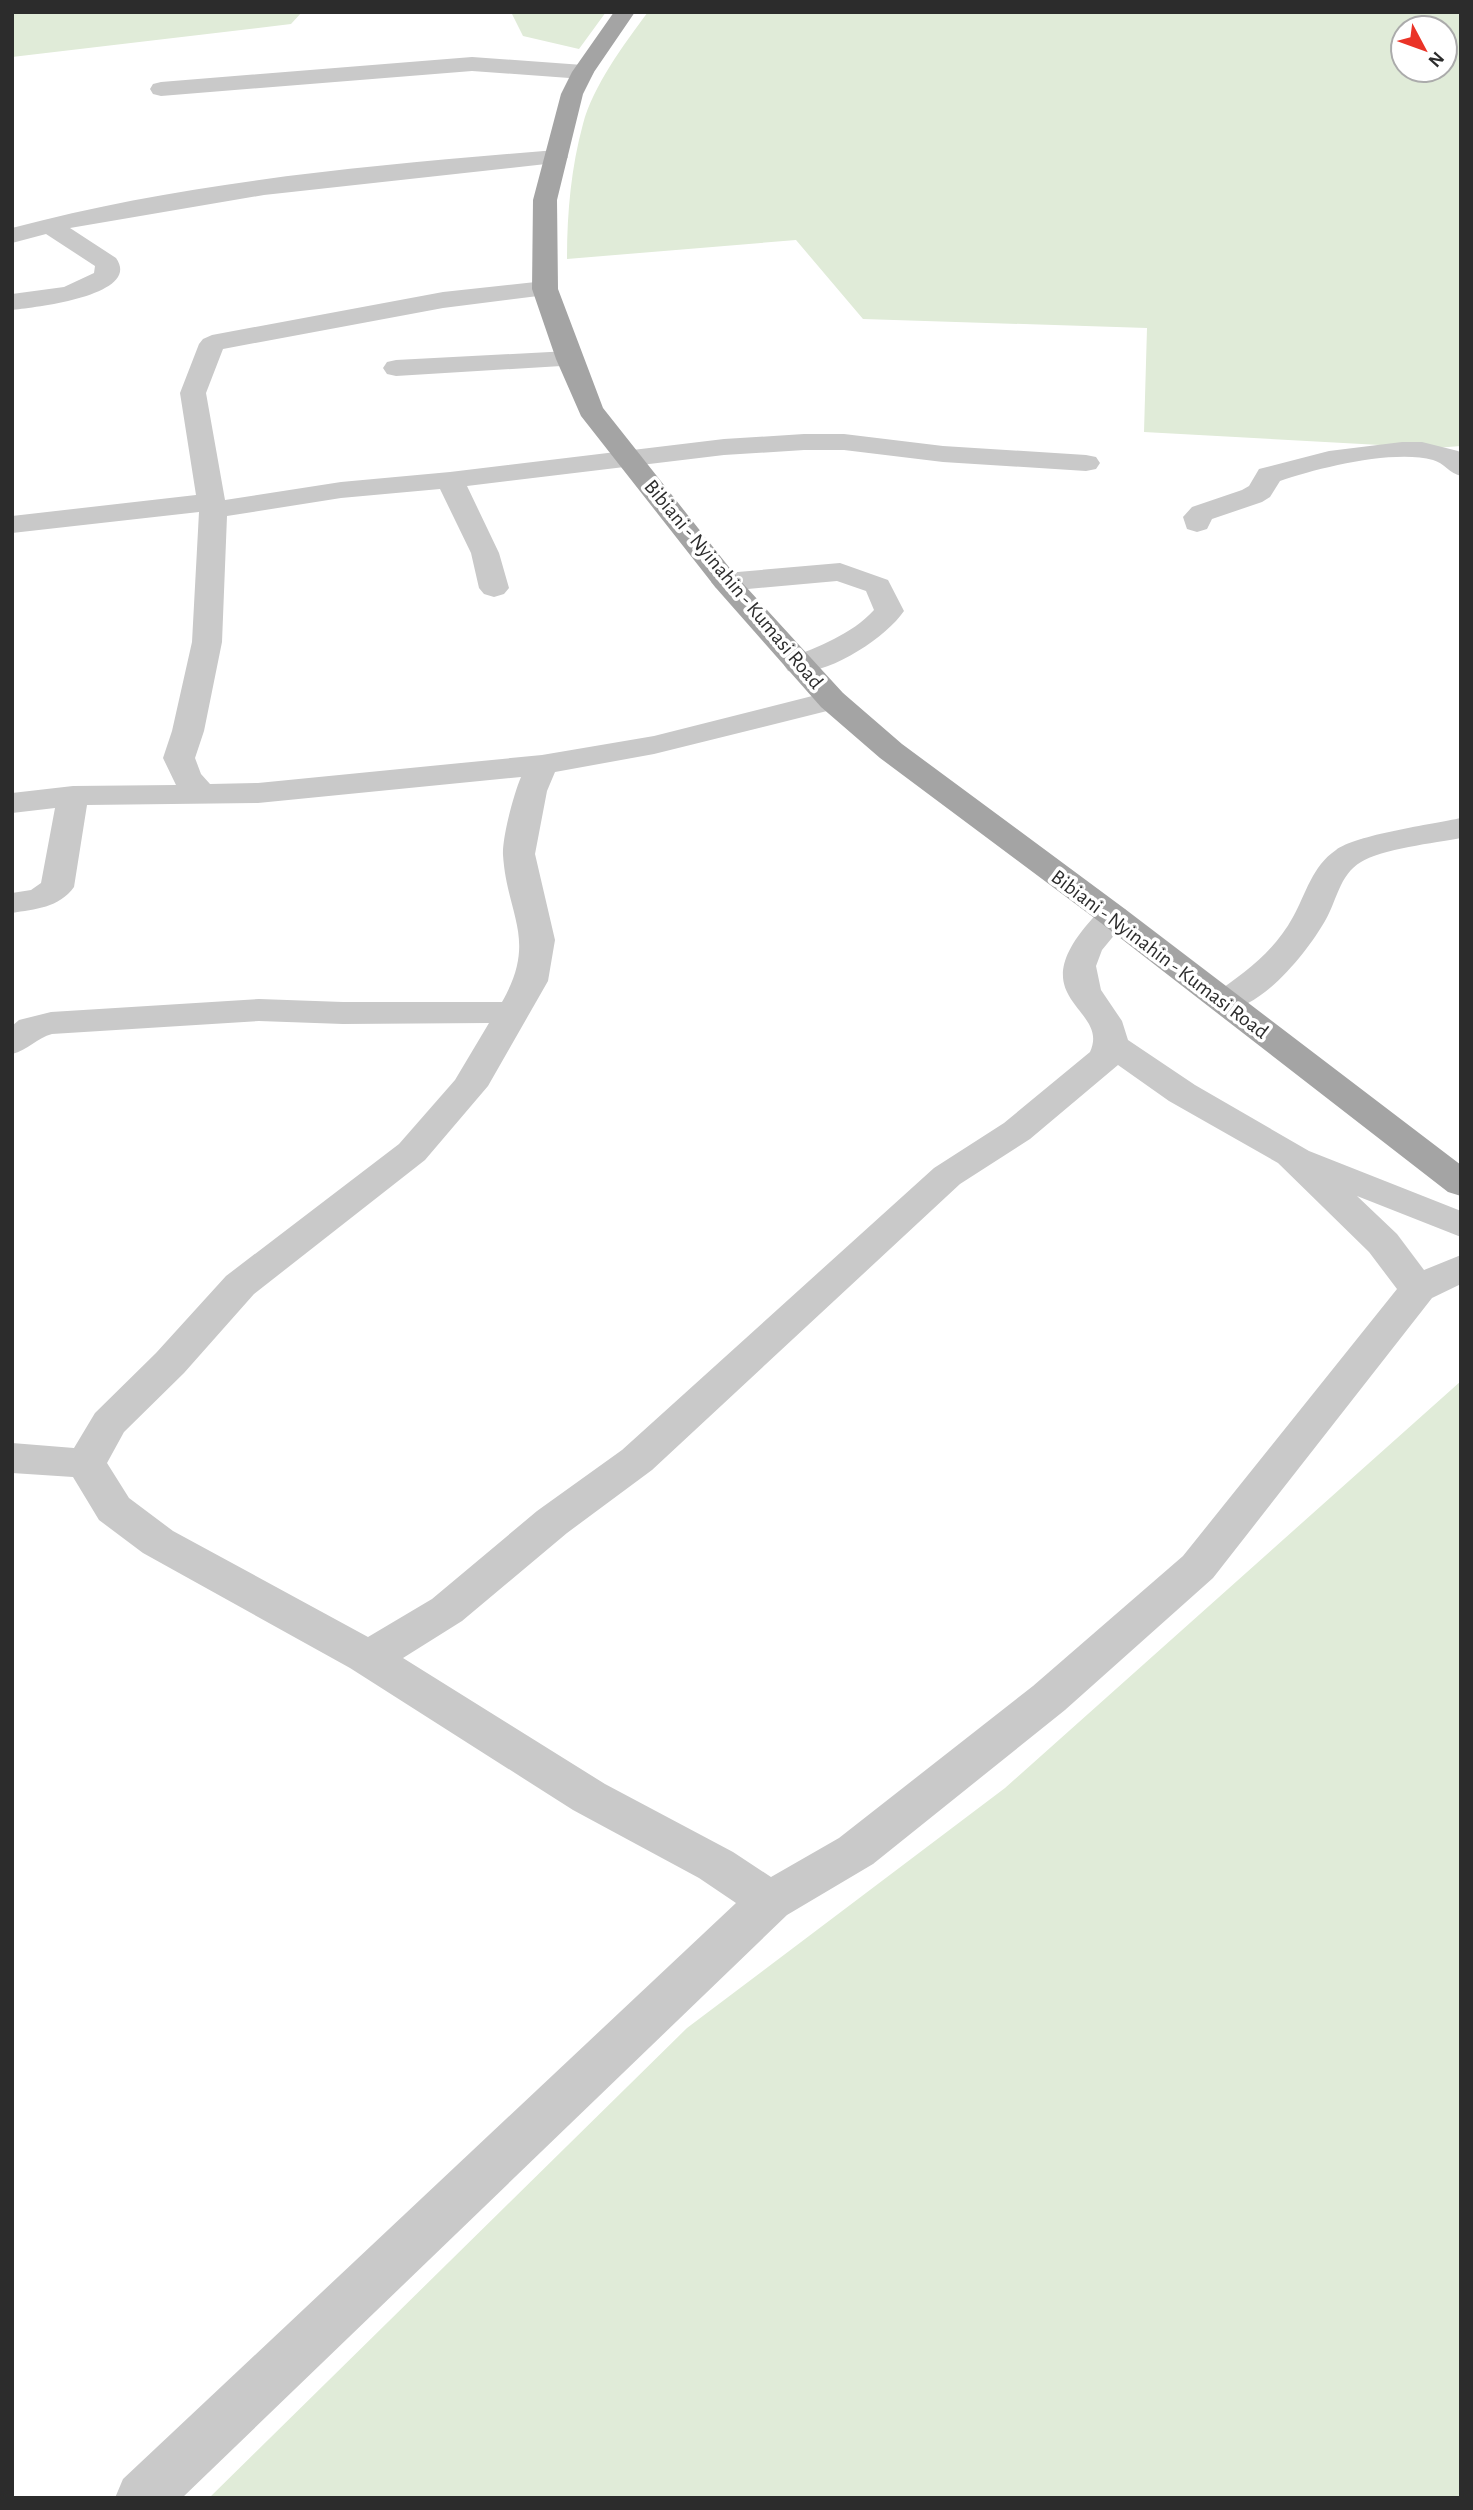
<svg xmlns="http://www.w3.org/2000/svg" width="1473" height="2510" font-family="'Alegreya Sans',sans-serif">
	<rect width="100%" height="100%" fill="#fff"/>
	<!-- green -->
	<path fill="#e0ebd8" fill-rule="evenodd" d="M12,12H302L291,24L12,57Z
		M511,12H606L579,49L523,36Z
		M648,12H1461V446L1435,448L1144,432L1147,328L863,319L796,240L567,259C567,214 571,168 583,124C593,86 624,44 648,12ZM1403,28H1445V70H1403Z
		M1461,1381V2498H209L687,2028L1005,1788Z"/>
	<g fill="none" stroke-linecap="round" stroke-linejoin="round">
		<!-- minor -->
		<path fill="#c9c9c9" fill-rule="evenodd" d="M472,57L583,65L591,67L594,72L591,77L583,79L472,71L161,96L153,94L150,89L153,84L161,82Z
			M556,150L564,152L568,157L564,162L264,195L70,228L116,258C143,296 32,308 12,310V294L64,287L94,273L95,266L46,234L12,243V228C187,181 375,165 556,150Z
			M545,281L554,284L558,289L554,294L443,308L223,349L206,393L225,500L341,482L450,472L724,439L804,434H844L943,446L1086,455L1096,457L1100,463L1096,469L1086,471L943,462L844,450H804L724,455L467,486L499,553L509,588L504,594L494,597L484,594L479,588L471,553L440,489L341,498L227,516L222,642L204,731L195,758L201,774L210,784L258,783L542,755L654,736L832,691L843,693L847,700L843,707L654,754L555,772L547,791L535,854L555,940L548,981L488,1086L425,1160L254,1294L184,1373L124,1432L107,1463L129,1498L173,1531L368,1637L432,1599L537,1511L622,1450L934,1168L1004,1123L1090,1052C1111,1007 1018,1001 1092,919C1103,907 1110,905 1125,909L1130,916L1102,950L1096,966L1101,990L1122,1021L1128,1040L1195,1085L1309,1151L1461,1211V1237L1357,1196L1397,1234L1424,1270L1461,1255V1284L1432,1298L1213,1578L1065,1710L873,1864L787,1915L182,2498H115L123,2479L736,1903L699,1878L573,1810L350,1668L143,1553L99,1520L73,1477L12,1473V1443L74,1448L95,1413L156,1353L226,1276L399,1144L455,1080L489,1023L343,1024L259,1021L52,1034C37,1038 28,1050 12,1054V1026L19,1020L51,1012L259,999L343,1002H502C538,939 507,916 503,855C502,838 514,793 521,777L258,803L87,805L74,887C59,908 35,909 12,913V893L31,890L41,883L55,808L12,813V793L73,786L176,785L163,758L172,731L192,642L199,512L12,533V516L196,495L180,393L199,344L203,339L212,335L443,292ZM1118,1065L1169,1101L1278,1163L1369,1252L1397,1289L1183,1556L1033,1686L839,1838L771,1877L733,1852L605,1784L403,1658L462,1621L567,1533L652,1470L960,1184L1030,1139Z
			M569,351L578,353L582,359L578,365L396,376L387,374L383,368L387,362L396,360Z
			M1402,442H1422L1458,451L1461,453V476C1449,473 1444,463 1433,460C1394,449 1317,468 1280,481L1270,497L1262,502L1212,519L1207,529L1197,532L1187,529L1183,517L1192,507L1242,490L1249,486L1259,469L1329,451Z
			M840,563L888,580L904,611C885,639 822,680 788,671L784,665L788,659C819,646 851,635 874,610L866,591L837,581L726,591L716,588L711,582L716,576L726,573Z
			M1461,818V838C1435,843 1381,849 1361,862C1339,875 1337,901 1325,921C1306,954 1254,1020 1213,1009L1208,1002L1213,995C1244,973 1274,952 1293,917C1306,894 1312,866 1336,850C1355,835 1433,824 1461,818Z"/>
		<!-- major -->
		<path fill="#a4a4a4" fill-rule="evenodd" d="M614,12H635L594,72L583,94L557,200L558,289L603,408L736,576L843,693L902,744L1125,909L1461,1165V1196L1448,1192L1101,923L880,758L821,707L716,588L581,416L556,359L532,289L533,200L561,94L572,72Z"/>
	</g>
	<g text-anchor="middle" stroke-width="7" stroke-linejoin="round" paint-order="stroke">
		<!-- far-street labels -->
		<g font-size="21" fill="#2c2c2c" stroke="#fff">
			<text transform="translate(734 584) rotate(50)" y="7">Bibiani - Nyinahin - Kumasi Road</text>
			<text transform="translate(1160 954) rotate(37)" y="7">Bibiani - Nyinahin - Kumasi Road</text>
		</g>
	</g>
	<!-- border -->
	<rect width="1473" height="2510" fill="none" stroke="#2c2c2c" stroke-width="28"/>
	<!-- north arrow -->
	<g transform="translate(1424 49) rotate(131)"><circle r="33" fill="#ffffff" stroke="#ababab" stroke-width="2"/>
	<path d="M0-5L12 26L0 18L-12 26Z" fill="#ea3327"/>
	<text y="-10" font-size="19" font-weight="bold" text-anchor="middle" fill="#2c2c2c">N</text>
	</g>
</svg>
